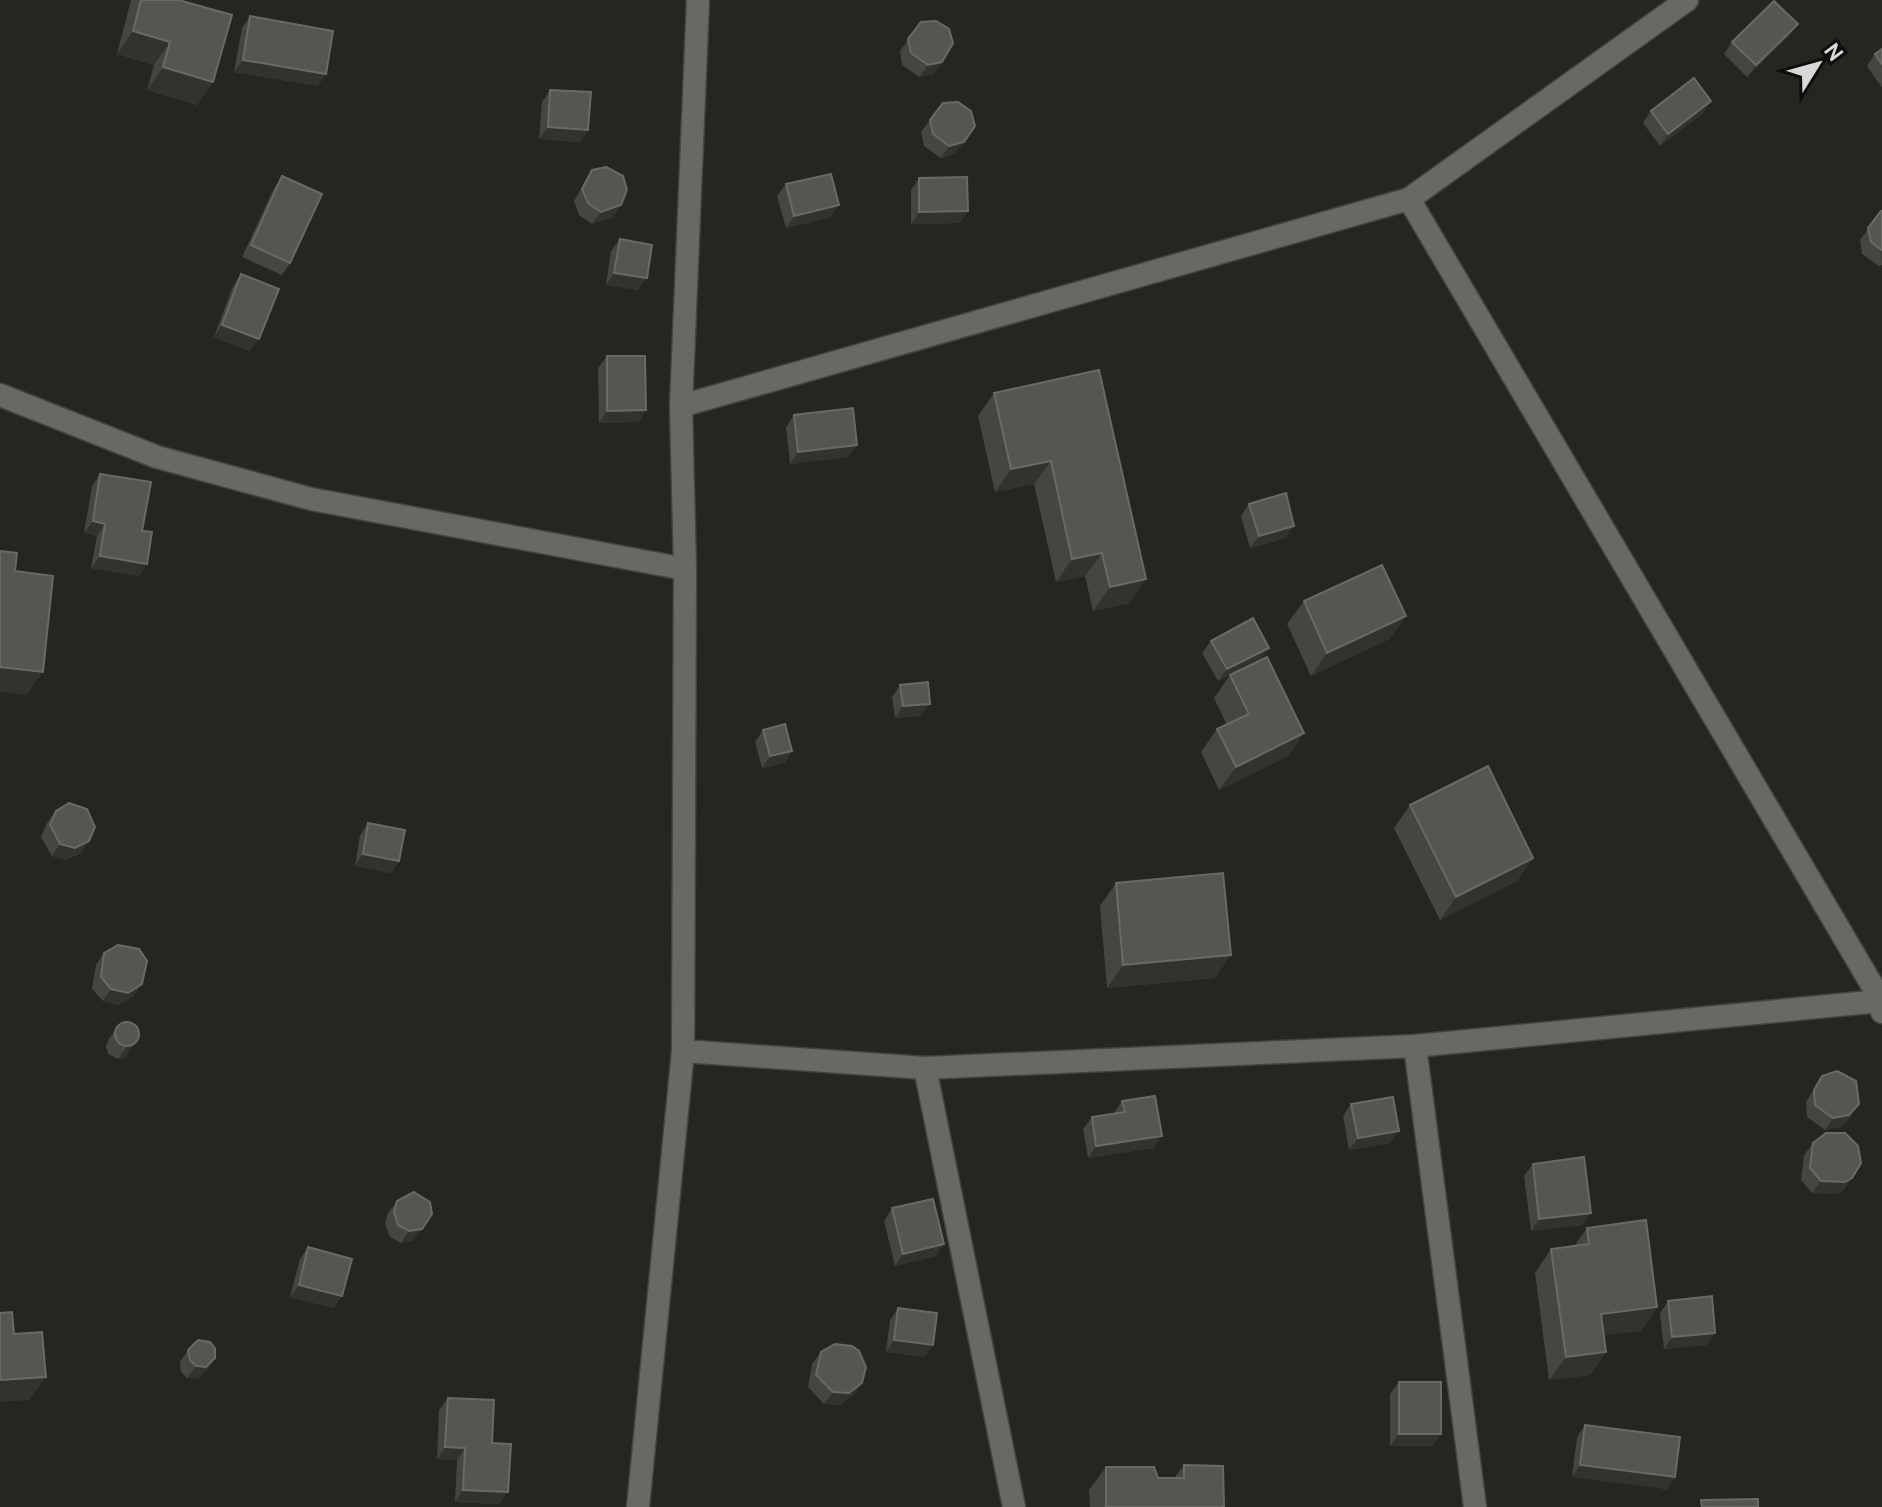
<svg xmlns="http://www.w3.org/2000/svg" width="1882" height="1507" font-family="Cabin,sans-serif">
	<rect width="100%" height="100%" fill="#232621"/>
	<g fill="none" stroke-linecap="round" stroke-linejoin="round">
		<defs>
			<path id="minor" d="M1409,199L1882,1002
				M0,395L157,457L311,499L685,569
				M681,406L1409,199L1687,0
				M1415,1046L1475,1507
				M683,1051L925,1068L1415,1046L1880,1001L1882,1012
				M925,1068L1014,1507
				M638,1507L683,1051L685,569L681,406L698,0"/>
		</defs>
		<!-- minor casing -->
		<use href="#minor" stroke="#42443f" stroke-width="25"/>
		<!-- minor -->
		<use href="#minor" stroke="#676a64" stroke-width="22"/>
	</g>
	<!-- wall -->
	<path fill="#444641" d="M131,0H182L213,82L197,105L147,90L154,65L117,54Z
		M250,16L318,86L234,72L242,28Z
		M921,22L934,74L919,77L902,65L900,51Z
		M1789,36L1747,77L1724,54L1732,42Z
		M1882,49V88L1867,66L1875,54Z
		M550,90L588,130L580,142L539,139L542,102Z
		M1711,101L1703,113L1660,146L1643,123L1651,111Z
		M943,103L955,154L941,158L924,146L921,132Z
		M592,170L621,205L613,217L592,224L579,215L574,201Z
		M282,176L290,263L282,275L242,257L274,188Z
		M919,178L968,211L960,223L911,224V190Z
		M786,184L831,217L786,228L777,196Z
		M1881,211L1882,265L1879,266L1862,254L1860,240Z
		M620,239L638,290L606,285L611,251Z
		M241,274L250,351L214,337L233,286Z
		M607,356L646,410L638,422L599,423L598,368Z
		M1099,370L1130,603L1093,611L1085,576L1056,582L1034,484L995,492L978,416L994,393Z
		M794,415L857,445L848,457L790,464L786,427Z
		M100,474L142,531L139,576L91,568L97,536L84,533L92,486Z
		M1249,504L1286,538L1250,548L1241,516Z
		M1304,601L1406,616L1389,639L1311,676L1287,624Z
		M1211,641L1260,660L1236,672L1304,733L1288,756L1219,790L1201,752L1217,729L1227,725L1214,698L1230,675L1218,681L1202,653Z
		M900,685L921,716L895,718L892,697Z
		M763,730L792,751L784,763L762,768L755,742Z
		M1410,805L1533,858L1517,881L1440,920L1394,828Z
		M56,811L81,853L66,860L52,856L41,837L47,823Z
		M368,823L399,861L391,873L355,866L360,835Z
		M1116,883L1215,978L1107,988L1100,906Z
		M104,953L134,996L119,1005L103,1001L92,989L96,965Z
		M128,1022L126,1057L118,1059L108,1054L106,1046L109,1039L117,1027Z
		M1822,1076L1851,1116L1841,1127L1825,1130L1807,1117L1806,1102Z
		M1122,1101L1162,1136L1153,1148L1088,1158L1083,1129L1092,1117L1114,1113Z
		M1351,1104L1390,1143L1349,1150L1343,1116Z
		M1813,1143L1844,1190L1837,1194L1812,1193L1801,1180L1804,1155Z
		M1533,1164L1582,1225L1531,1231L1524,1176Z
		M397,1201L413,1241L401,1243L390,1237L385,1224L388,1213Z
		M892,1208L936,1256L895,1266L884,1221Z
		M1587,1228L1657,1307L1641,1331L1604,1335L1606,1352L1590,1375L1549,1380L1535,1273L1551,1249L1574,1246Z
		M308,1247L334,1308L290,1297L300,1259Z
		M1668,1301L1707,1345L1664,1349L1660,1313Z
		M898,1308L933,1345L924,1357L886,1352L890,1320Z
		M188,1350L207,1370L197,1379L187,1378L181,1372L180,1362Z
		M821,1352L862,1383L853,1395L840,1405L824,1404L808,1387L812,1364Z
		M1399,1382L1441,1434L1432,1446H1390V1394Z
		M448,1398L492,1443L499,1504L455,1502L457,1460L437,1459L439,1410Z
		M1585,1425L1675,1477L1667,1489L1572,1477L1577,1437Z
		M1184,1465L1224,1507H1090L1089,1490L1106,1467L1158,1478H1174Z"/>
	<!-- shaded-wall -->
	<path fill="#30332e" d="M1798,24L1789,36L1747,77L1756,65Z
		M133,31L170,42L154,65L117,54Z
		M243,60L326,74L318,86L234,72Z
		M942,62L934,74L919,77L928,65Z
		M163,67L213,82L197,105L147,90Z
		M1711,101L1703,113L1660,146L1668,134Z
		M548,127L588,130L580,142L539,139Z
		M964,142L955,154L941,158L949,146Z
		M621,205L613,217L592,224L601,212Z
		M839,205L831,217L786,228L794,216Z
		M968,211L960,223L911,224L919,212Z
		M614,273L647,278L638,290L606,285Z
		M222,325L259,339L250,351L214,337Z
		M646,410L638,422L599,423L607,411Z
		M857,445L848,457L790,464L798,452Z
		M1051,461L1034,484L995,492L1011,469Z
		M93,521L105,524L97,536L84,533Z
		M1294,526L1286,538L1250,548L1259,536Z
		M1102,553L1085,576L1056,582L1072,559Z
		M100,556L147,564L139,576L91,568Z
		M1146,579L1130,603L1093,611L1110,587Z
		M1406,616L1389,639L1311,676L1327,653Z
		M1269,648L1260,660L1218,681L1227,669Z
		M0,667L43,672L27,695L0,692Z
		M930,704L921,716L895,718L903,706Z
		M1304,733L1288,756L1219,790L1236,767Z
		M792,751L784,763L762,768L770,756Z
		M89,841L81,853L66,860L52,856L60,844Z
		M363,854L399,861L391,873L355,866Z
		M1533,858L1517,881L1440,920L1456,897Z
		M1231,955L1215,978L1107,988L1123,965Z
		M142,984L134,996L119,1005L103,1001L111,989Z
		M134,1044L126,1057L118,1059L127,1047Z
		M1859,1104L1841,1127L1825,1130L1833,1118Z
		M1399,1131L1390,1143L1349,1150L1358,1138Z
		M1162,1136L1153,1148L1088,1158L1096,1146Z
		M1852,1178L1844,1190L1837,1194L1812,1193L1821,1181Z
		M1591,1213L1582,1225L1531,1231L1539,1219Z
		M422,1229L413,1241L401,1243L409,1231Z
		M944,1244L936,1256L895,1266L903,1254Z
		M299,1285L342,1296L334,1308L290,1297Z
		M1657,1307L1641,1331L1585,1337L1601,1314Z
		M1715,1333L1707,1345L1664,1349L1672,1337Z
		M894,1340L933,1345L924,1357L886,1352Z
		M1606,1352L1590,1375L1549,1380L1566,1357Z
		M215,1358L207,1370L197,1379L187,1378L196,1366Z
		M46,1377L29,1400L0,1402V1380Z
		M862,1383L853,1395L840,1405L824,1404L833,1392Z
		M1399,1434H1441L1432,1446H1390Z
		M445,1447L465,1448L457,1460L437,1459Z
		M1580,1465L1675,1477L1667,1489L1572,1477Z
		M463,1490L508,1492L499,1504L455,1502Z"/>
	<!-- building -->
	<path fill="#545651" stroke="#696a66" stroke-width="2" d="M141,0H182V1L232,15L213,82L163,67L170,42L133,31Z
		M1774,1L1798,24L1756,65L1732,42Z
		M250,16L333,31L326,74L243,60Z
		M936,21L949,29L953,43L942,62L928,65L911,53L908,39L921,22Z
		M1882,49V64L1875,54Z
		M1694,78L1711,101L1668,134L1651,111Z
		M550,90L591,92L588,130L548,127Z
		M958,102L971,111L975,126L964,142L949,146L933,134L930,120L943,103Z
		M606,167L623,176L627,190L621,205L601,212L588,203L582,189L592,170Z
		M831,174L839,205L794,216L786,184Z
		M282,176L322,194L290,263L251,245Z
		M967,177L968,211L919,212V178Z
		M1881,211H1882V250L1871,242L1868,228Z
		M620,239L652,245L647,278L614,273Z
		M241,274L279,289L259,339L222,325Z
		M607,356H645L646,410L607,411Z
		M1099,370L1146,579L1110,587L1102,553L1072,559L1051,461L1011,469L994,393Z
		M853,408L857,445L798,452L794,415Z
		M100,474L151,482L142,531L152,532L147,564L100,556L105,524L93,521Z
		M1286,493L1294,526L1259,536L1249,504Z
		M0,551L17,553L15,571L53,576L43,672L0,667Z
		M1382,565L1406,616L1327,653L1304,601Z
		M1253,618L1269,648L1227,669L1211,641Z
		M1267,657L1304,733L1236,767L1217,729L1249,714L1230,675Z
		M928,682L930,704L903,706L900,685Z
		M785,724L792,751L770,756L763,730Z
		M1488,766L1533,858L1456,897L1410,805Z
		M69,803L87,809L95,827L89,841L75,848L60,844L50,825L56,811Z
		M368,823L405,830L399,861L363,854Z
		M1223,873L1231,955L1123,965L1116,883Z
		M118,945L139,949L147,961L142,984L128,993L111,989L101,977L104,953Z
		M115 1034a12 12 0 1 1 24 0a12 12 0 1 1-24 0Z
		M1837,1071L1856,1081L1859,1104L1849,1115L1833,1118L1815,1105L1814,1090L1822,1076Z
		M1155,1096L1162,1136L1096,1146L1092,1117L1125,1112L1122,1101Z
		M1393,1097L1399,1131L1358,1138L1351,1104Z
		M1826,1133H1845L1858,1146L1861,1163L1852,1178L1845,1182L1821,1181L1810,1168L1813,1143Z
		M1584,1157L1591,1213L1539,1219L1533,1164Z
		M414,1192L430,1202L432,1214L422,1229L409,1231L398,1225L394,1212L397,1201Z
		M933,1199L944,1244L903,1254L892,1208Z
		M1646,1220L1657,1307L1601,1314L1606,1352L1566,1357L1551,1249L1589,1244L1587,1228Z
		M308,1247L352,1259L342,1296L299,1285Z
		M1712,1296L1715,1333L1672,1337L1668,1301Z
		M898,1308L937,1313L933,1345L894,1340Z
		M12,1312L14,1334L42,1332L46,1377L0,1380V1313Z
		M198,1340L210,1342L215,1348V1358L206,1367L196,1366L190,1360L188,1350Z
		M835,1344L852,1346L859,1351L866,1367L862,1383L849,1393L833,1392L816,1375L821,1352Z
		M1399,1382H1441V1434H1399Z
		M448,1398L494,1400L492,1443L511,1444L508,1492L463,1490L465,1448L445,1447Z
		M1585,1425L1680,1437L1675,1477L1580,1465Z
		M1184,1465L1223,1466L1224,1507H1106V1467H1154L1158,1478H1184Z
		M1758,1499V1507H1702L1701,1500Z"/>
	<!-- north arrow -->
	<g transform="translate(1818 64) rotate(53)" stroke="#0d0e0c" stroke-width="6" paint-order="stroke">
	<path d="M0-6L14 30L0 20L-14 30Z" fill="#d8d9d6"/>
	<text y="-12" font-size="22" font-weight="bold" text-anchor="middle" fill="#d8d9d6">N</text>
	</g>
</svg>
